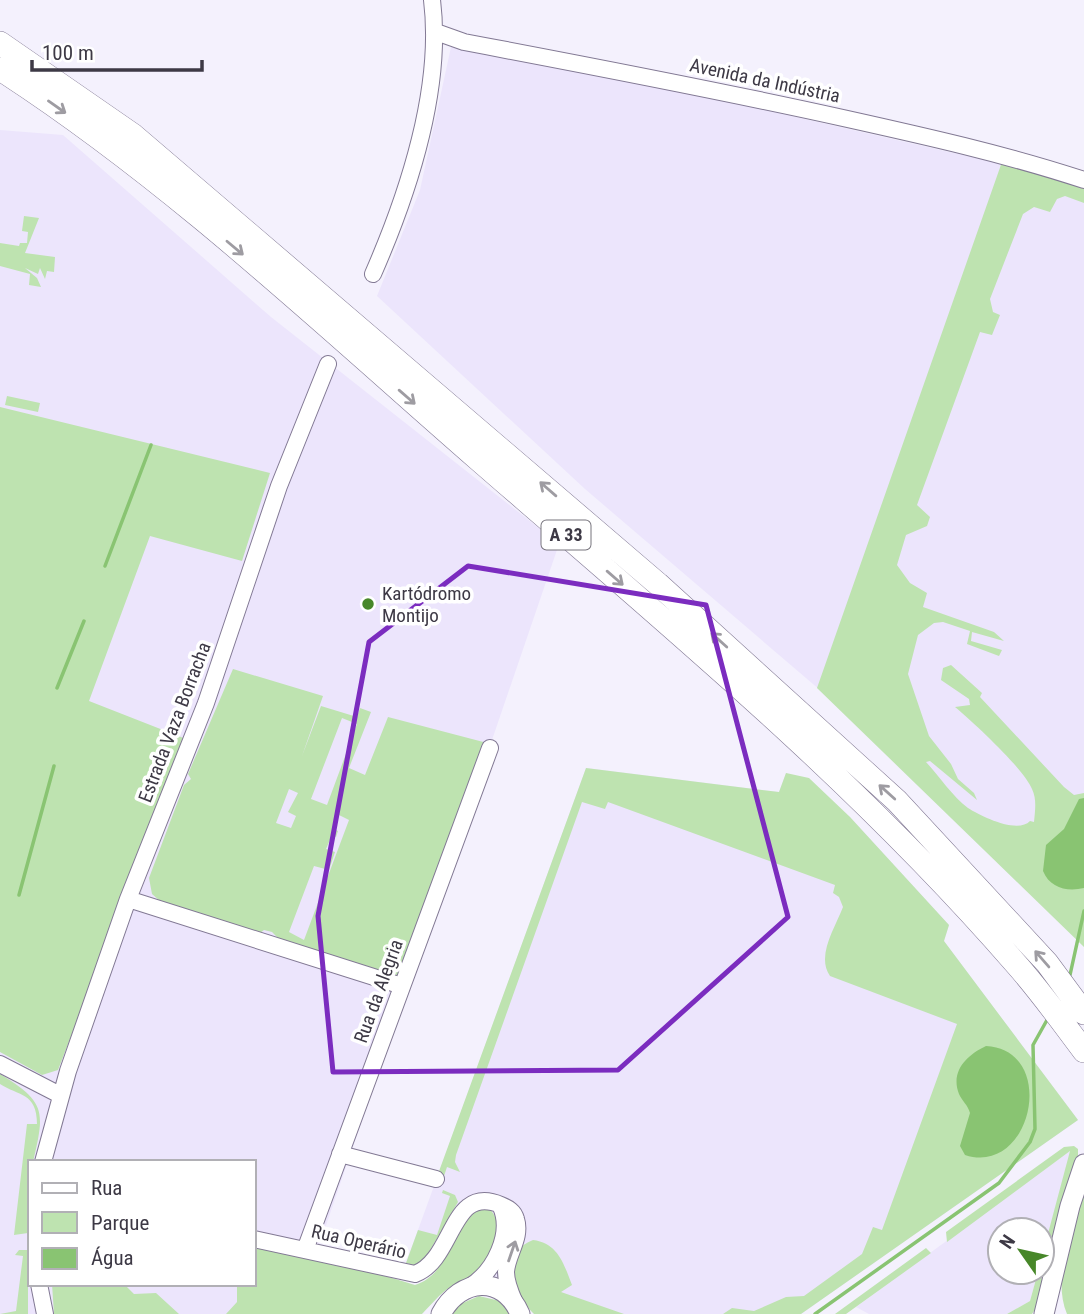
<svg xmlns="http://www.w3.org/2000/svg" width="1084" height="1314" font-family="'Roboto Condensed',sans-serif">
	<rect width="100%" height="100%" fill="#f4f1fd"/>
	<!-- built -->
	<path fill="#ece5fc" fill-rule="evenodd" d="M451,47L734,103L1002,164L1084,192V928L820,690L585,489L377,296L420,190Z
		M0,130L63,135L271,317L559,544L320,1243L300,1268L302,1314H0ZM30,1162H254V1284H30Z
		M586,768L779,792L786,773L850,817L949,925L944,941L1078,1120L801,1314H534L513,1288L490,1277L406,1263Z
		M1071,1150L1042,1257V1230H1000V1272H1038L1030,1301L1007,1314H869L856,1307Z"/>
	<!-- green -->
	<path fill="#bee3b0" fill-rule="evenodd" d="M1003,159L1084,188V203L1065,196L1057,199L1050,212L1034,207L1023,214L990,299L993,312L1000,315L992,335L980,332L917,505L930,517L927,526L906,535L897,565L910,583L927,593L923,607L994,632L1004,641L972,632L971,641L1002,650L999,656L967,644L970,631L943,622L934,623L918,635L908,674L929,736L951,764L958,779L974,793L977,800L930,761L926,762C939,776 953,797 968,808C982,817 1018,834 1030,821L1034,822C1035,810 1037,800 1032,789C1024,769 973,722 955,707L970,705L969,699L941,680L943,668L951,665L982,693L980,697L1064,787L1074,795L1084,793V947L817,688Z
		M24,216L39,218L25,253L55,257L54,272L47,271L45,279L40,268L38,274L25,268L37,278L41,287L29,285L30,274L0,266V243L19,246L20,243H27L28,232L22,231Z
		M7,396L40,403L38,412L5,405Z
		M0,407L270,473L242,561L150,536L89,701L186,739L58,1070L42,1075L0,1052Z
		M233,669L323,696L302,756L321,706L357,717L360,708L371,712L349,768L365,775L388,717L491,744L405,971L396,977L278,938L272,932L264,930L260,933L160,901L152,894L149,878L184,785L191,779L188,774ZM342,718L357,724L327,805L311,799ZM289,789L298,793L288,812L296,816L291,828L276,823ZM339,815L349,820L304,940L289,932L314,866L329,870L335,852L326,849L332,835L336,837L338,831L333,828Z
		M586,768L779,792L786,773L809,778L850,817L949,925L944,941L1078,1120L801,1314H723L732,1308L754,1311L786,1297L804,1296L862,1254L873,1227L882,1230L957,1024L830,976C816,956 835,928 843,907L839,897L833,893L835,885L608,802L605,809L582,802L456,1155L455,1162L460,1172L447,1167L444,1176L438,1174Z
		M0,1074C46,1102 45,1111 33,1162H30L28,1233L14,1235L27,1124H37C37,1092 18,1096 0,1084Z
		M1074,1146L1078,1149V1157L1036,1308L1032,1314H1007L1030,1301L1038,1272H1042V1256L1070,1151L947,1242L946,1232L1064,1147Z
		M1084,1186V1314H1067C1051,1276 1074,1224 1084,1186Z
		M443,1190L455,1195L458,1202L425,1259L416,1266L406,1263L418,1230L437,1235L450,1196L442,1193Z
		M487,1207C504,1219 498,1246 487,1262C477,1276 459,1280 446,1290C437,1297 430,1306 422,1314H226L237,1302V1284H254V1243L343,1263L415,1285C449,1274 449,1234 471,1213C474,1210 482,1209 487,1207Z
		M533,1240C558,1243 564,1264 572,1285L561,1292L624,1314H534C515,1296 500,1252 533,1240Z
		M926,1248L931,1253L846,1314H835Z
		M19,1250H28V1314H0L16,1311L23,1256L15,1255Z
		M52,1284H124L134,1294L156,1293L179,1314H54Z
		M479,1296L500,1301L511,1314H451L458,1305Z"/>
	<!-- water -->
	<path fill="#89c472" d="M1084,798V888C1067,892 1050,888 1043,871L1046,845L1064,829L1079,799Z
		M986,1046C1059,1050 1032,1177 965,1155L960,1146L970,1113C968,1105 962,1101 959,1094C950,1071 967,1055 986,1046Z"/>
	<g fill="none" stroke-linecap="round" stroke-linejoin="round">
		<!-- stream -->
		<path stroke="#89c472" stroke-width="3.5" d="M105,566L151,445
			M57,688L84,621
			M19,895L54,766
			M1070,975L1084,911
			M815,1314L999,1183L1030,1142L1035,1129L1033,1045L1047,1020"/>
		<defs>
			<path id="minor" d="M436,32L464,42C591,66 717,90 843,118C924,136 1005,154 1084,180
				M373,274C408,194 443,88 432,0
				M128,899L402,986
				M0,1064L60,1095
				M340,1154L436,1179
				M43,1162L68,1071L128,899L206,703L279,486L328,364
				M254,1239L415,1274C455,1259 450,1183 501,1205C508,1208 514,1211 516,1219C522,1238 507,1254 506,1272C506,1283 511,1294 515,1303
				M305,1250L490,748
				M39,1284L45,1314
				M469,1287C494,1272 514,1233 500,1205"/>
			<path id="major" d="M441,1314C460,1278 503,1274 520,1314
				M1044,1314L1070,1206L1084,1164"/>
			<path id="highway" d="M0,43L133,135L658,584L897,801L1047,963L1084,1013
				M0,69C173,181 324,325 479,460C664,621 855,778 1016,964C1041,992 1062,1022 1084,1051"/>
		</defs>
		<!-- minor casing -->
		<use href="#minor" stroke="#827994" stroke-width="18"/>
		<!-- major casing -->
		<use href="#major" stroke="#827994" stroke-width="21"/>
		<!-- highway casing -->
		<use href="#highway" stroke="#827994" stroke-width="24"/>
		<!-- minor -->
		<use href="#minor" stroke="#fff" stroke-width="16"/>
		<!-- major -->
		<use href="#major" stroke="#fff" stroke-width="19"/>
		<!-- highway -->
		<use href="#highway" stroke="#fff" stroke-width="23"/>
	</g>
	<!-- one-way arrows -->
	<defs><path id="oneway-shaft" d="M-6 0H5M1.5-3L5.5 0L1.5 3" fill="none" stroke-width="1.6" stroke-linecap="round" stroke-linejoin="round" transform="scale(1.75)"/></defs>
	<g stroke="#9e9ca2">
		<use href="#oneway-shaft" transform="translate(57 107) rotate(35)"/>
		<use href="#oneway-shaft" transform="translate(235 248) rotate(40)"/>
		<use href="#oneway-shaft" transform="translate(407 397) rotate(41)"/>
		<use href="#oneway-shaft" transform="translate(548 489) rotate(-139)"/>
		<use href="#oneway-shaft" transform="translate(615 578) rotate(41)"/>
		<use href="#oneway-shaft" transform="translate(719 640) rotate(-138)"/>
		<use href="#oneway-shaft" transform="translate(887 792) rotate(-138)"/>
		<use href="#oneway-shaft" transform="translate(1042 959) rotate(-131)"/>
		<use href="#oneway-shaft" transform="translate(512 1251) rotate(-71)"/>
	</g>
	<!-- marked area -->
	<path fill="none" stroke="#7b2cbf" stroke-width="5" stroke-linejoin="round" d="M468,566L706,605L788,917L618,1070L333,1072L318,916L369,642Z"/>
	<!-- markers -->
	<circle fill="#478729" stroke="#fff" stroke-width="2.5" cx="368" cy="604" r="7"/>
	<g text-anchor="middle" stroke-width="7" stroke-linejoin="round" paint-order="stroke">
		<!-- shield labels -->
		<rect fill="#fff" stroke="#77747d" stroke-width="2" x="541.5" y="520.5" width="49" height="29" rx="5"/>
		<g font-size="18" font-weight="bold" fill="#3d3945">
			<text x="566" y="541">A 33</text>
		</g>
		<!-- street labels -->
		<g font-size="19" fill="#3d3945" stroke="#fff">
			<text transform="translate(765 80) rotate(12)" y="7">Avenida da Indústria</text>
			<text transform="translate(174 722) rotate(-69)" y="7">Estrada Vaza Borracha</text>
			<text transform="translate(378 991) rotate(-70)" y="7">Rua da Alegria</text>
			<text transform="translate(359 1241) rotate(13)" y="7">Rua Operário</text>
		</g>
		<!-- poi labels -->
		<g font-size="19" fill="#3d3945" stroke="#fff" text-anchor="start">
			<text x="382" y="600">Kartódromo<tspan x="382" dy="22">Montijo</tspan></text>
		</g>
	</g>
	<!-- legend -->
	<rect x="28" y="1160" width="228" height="126" fill="#ffffff" stroke="#b1b0b5" stroke-width="2"/>
	<rect x="42" y="1183" width="35" height="10" fill="#ffffff" stroke="#b1b0b5" stroke-width="2"/>
	<text x="91" y="1195" font-size="21" fill="#3d3945">Rua</text>
	<rect x="42" y="1212" width="35" height="21" fill="#bee3b0" stroke="#b1b0b5" stroke-width="2"/>
	<text x="91" y="1230" font-size="21" fill="#3d3945">Parque</text>
	<rect x="42" y="1248" width="35" height="21" fill="#89c472" stroke="#b1b0b5" stroke-width="2"/>
	<text x="91" y="1265" font-size="21" fill="#3d3945">Água</text>
	<!-- north arrow -->
	<g transform="translate(1021 1251) rotate(304)"><circle r="33" fill="#ffffff" stroke="#b1b0b5" stroke-width="2"/>
	<path d="M0-5L12 26L0 18L-12 26Z" fill="#478729"/>
	<text y="-10" font-size="19" font-weight="bold" text-anchor="middle" fill="#3d3945">N</text>
	</g>
	<!-- scale -->
	<path d="M32 60v10h170v-10" fill="none" stroke="#3d3945" stroke-width="3.5"/>
	<text x="42" y="60" font-size="21" fill="#3d3945" stroke="#ffffff" stroke-width="5" paint-order="stroke">100 m</text>
</svg>
